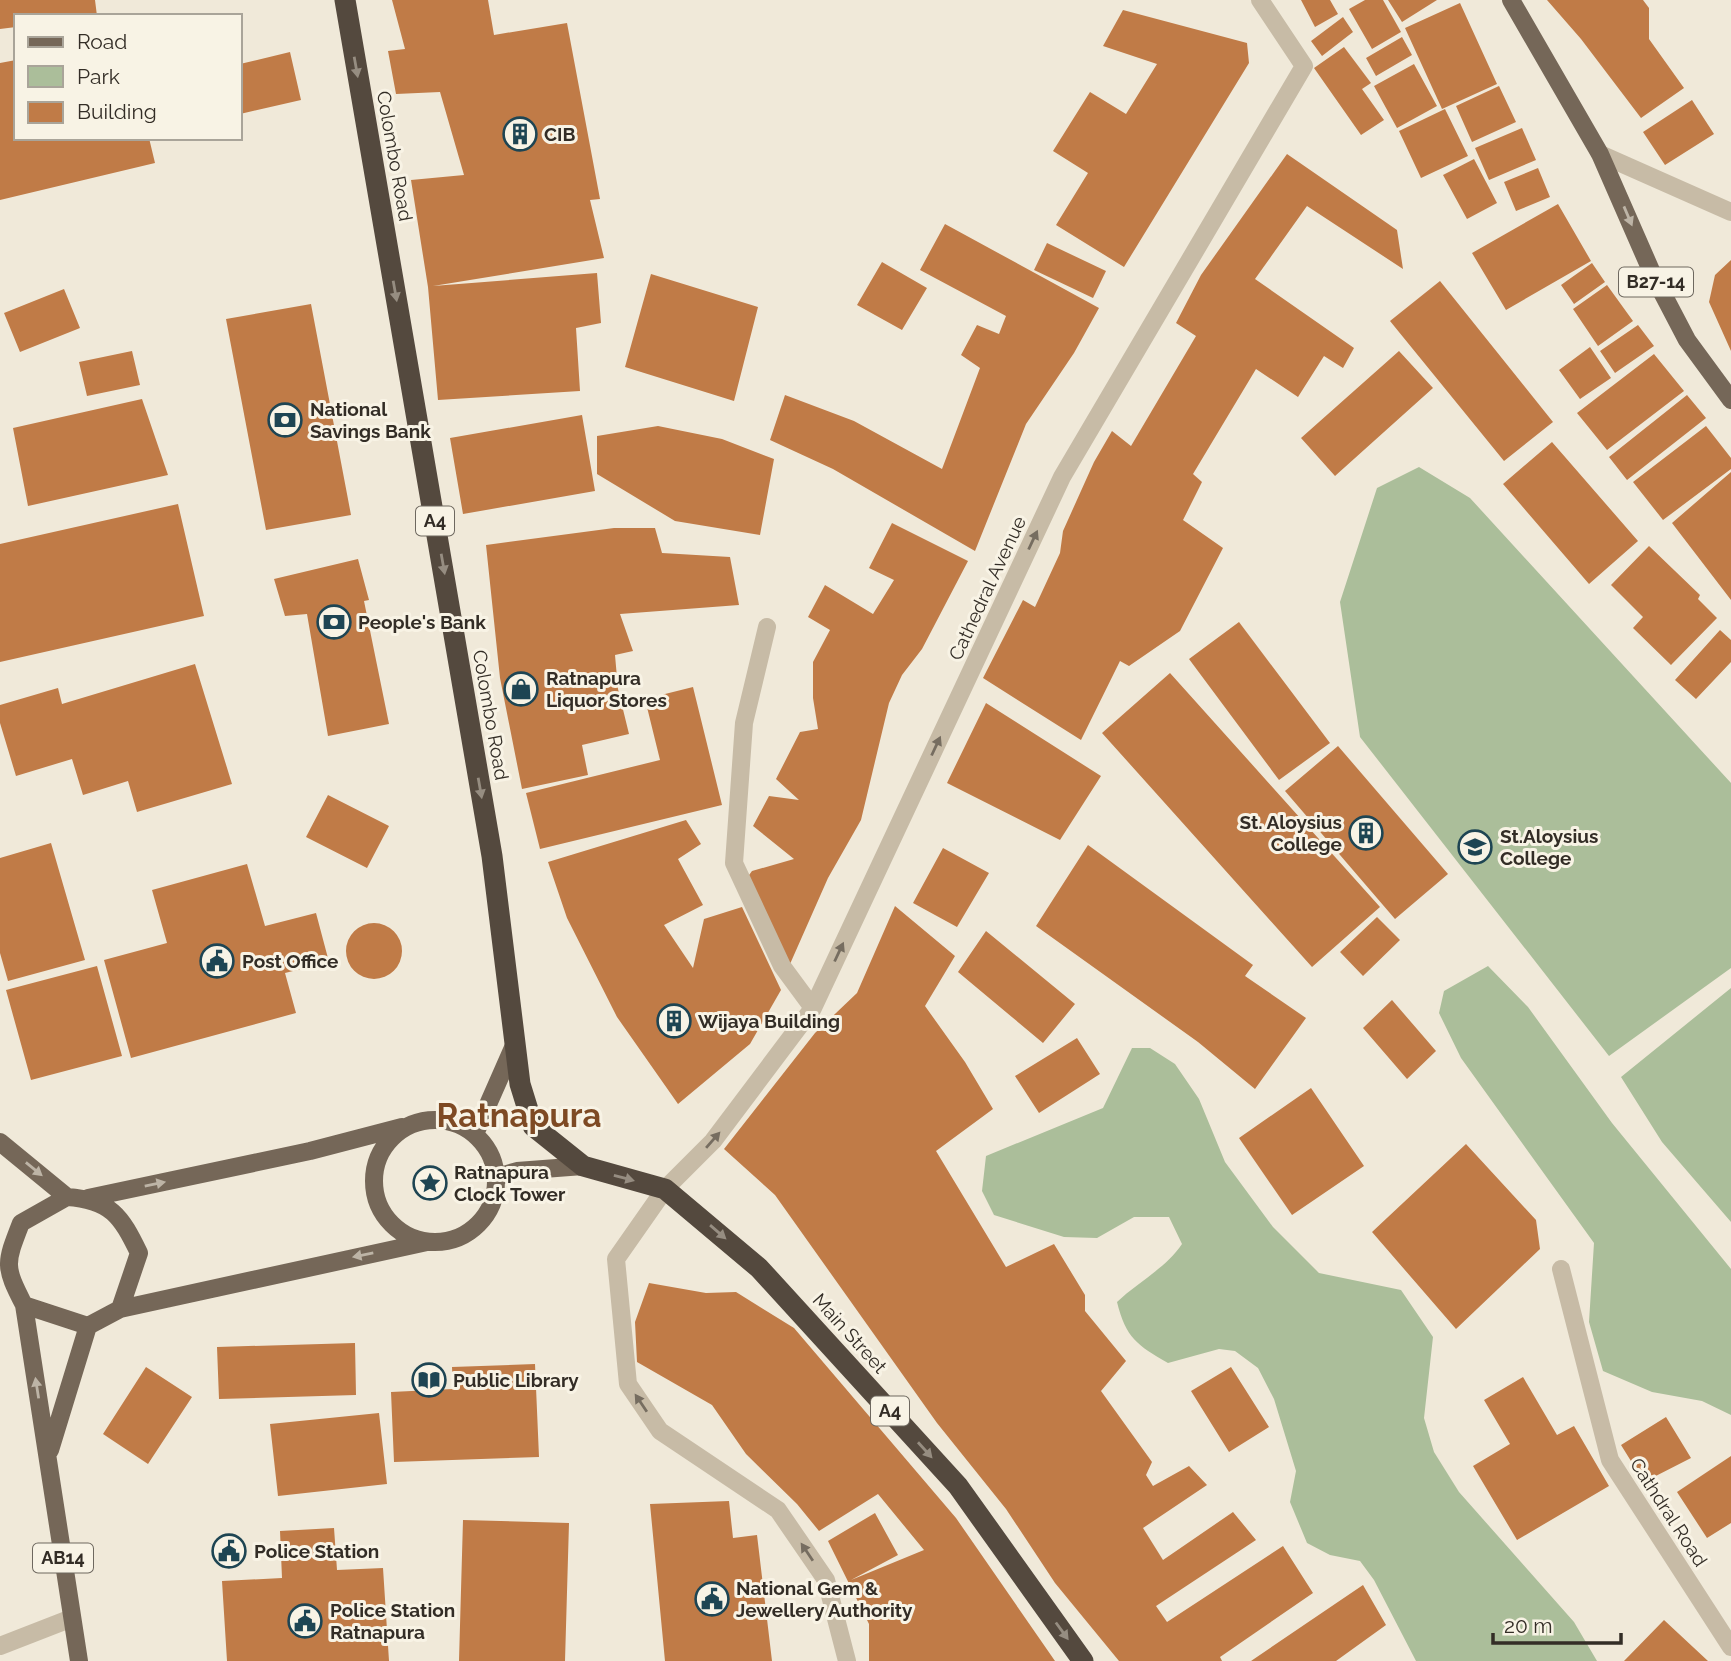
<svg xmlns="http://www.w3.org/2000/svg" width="1731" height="1661" font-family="Raleway,sans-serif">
	<rect width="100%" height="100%" fill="#f0e9d9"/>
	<!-- green -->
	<path fill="#abbe9a" d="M1419,467L1470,498L1731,783V968L1609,1056L1360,737L1340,602L1377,488Z
		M1488,966L1528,1007L1612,1123L1731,1269V1415L1702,1401L1652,1392L1603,1371L1589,1322L1594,1243L1461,1058L1439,1013L1444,991Z
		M1731,988V1222L1662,1142L1621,1077Z
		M1132,1048H1150L1175,1064L1199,1099L1225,1162L1273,1227L1319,1273L1401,1290L1433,1337L1424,1418L1434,1452L1459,1492L1574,1622L1597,1661H1416L1374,1580L1360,1561L1330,1555L1307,1543L1290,1502L1296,1471L1274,1399L1258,1368L1235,1351L1219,1349L1168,1363C1137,1345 1126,1338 1117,1302C1138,1282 1166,1268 1182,1244L1169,1217H1134L1097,1238L1064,1237L994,1215L982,1191L986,1156L1103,1108Z"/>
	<!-- building -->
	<path fill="#c07b47" d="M0,0H95L97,16H16V27L0,29Z
		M392,0H488L494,35L567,23L600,199L590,200L604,258L433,286L597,273L601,323L576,328L580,391L438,400L428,287L411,180L464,175L440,92L396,94L388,51L405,49Z
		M1301,0H1330L1338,14L1315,27Z
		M1365,0H1383L1401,32L1372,49L1349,9Z
		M1388,0H1437L1402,22Z
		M1547,0H1643L1649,8V39L1684,88L1641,118L1581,39Z
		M1460,3L1497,84L1442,109L1405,28Z
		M1123,10L1247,43L1249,63L1124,267L1056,225L1088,173L1053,151L1090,92L1126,114L1157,64L1103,46Z
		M1343,17L1353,32L1322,56L1311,41Z
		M1402,37L1412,55L1376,76L1366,58Z
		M1344,47L1371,83L1362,89L1384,120L1361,135L1314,68Z
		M290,52L301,100L240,114V64Z
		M16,60V138H149L155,163L0,200V63Z
		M1414,64L1437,106L1397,128L1374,86Z
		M1499,86L1516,122L1472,142L1456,106Z
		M1692,100L1714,134L1665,165L1643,132Z
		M1445,109L1468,156L1421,178L1399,131Z
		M1522,128L1536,160L1489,180L1475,148Z
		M1287,154L1397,230L1403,269L1307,206L1255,279L1354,348L1343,368L1324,356L1298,397L1256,369L1193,474L1202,482L1183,520L1223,548L1180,631L1129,666L1120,661L1081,740L983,678L1023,600L1035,607L1060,553L1063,531L1094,462L1112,431L1131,446L1196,336L1176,323L1201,275Z
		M1474,159L1497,203L1467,219L1443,175Z
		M1538,168L1550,197L1516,211L1504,182Z
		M1558,204L1591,261L1506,310L1472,253Z
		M945,224L1099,308L1074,353L1026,424L975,551L833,469L770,440L785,395L854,421L942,469L980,368L961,355L977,325L999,334L1006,316L920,270Z
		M1047,243L1106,271L1093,298L1034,270Z
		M1731,260V351L1709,302L1715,275Z
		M882,262L927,288L902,330L857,305Z
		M1592,263L1605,282L1574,304L1561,285Z
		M651,274L758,307L734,401L625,367Z
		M1440,281L1553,422L1504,461L1390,321Z
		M1607,285L1633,321L1598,346L1573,309Z
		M64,289L80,328L20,352L4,313Z
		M311,304L351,515L266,530L226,319Z
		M1638,325L1654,346L1615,373L1600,351Z
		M1590,347L1611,378L1580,399L1559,370Z
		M132,351L140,385L87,396L79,362Z
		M1399,351L1433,388L1335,476L1301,438Z
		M1654,354L1684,391L1607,450L1577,413Z
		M1687,395L1706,418L1627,480L1609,457Z
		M142,399L168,475L28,506L13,428Z
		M582,415L595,491L463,514L450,438Z
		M658,426L722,439L774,459L760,535L675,521L597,474V436Z
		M1706,426L1731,458V469L1663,520L1633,482Z
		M1552,442L1638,541L1589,584L1503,484Z
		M1731,472V600L1672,523Z
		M178,504L204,616L0,662V544Z
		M892,523L968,561L922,649L902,675L889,703L861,820L828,878L790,964L744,882L752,871L794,859L753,826L769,796L799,800L776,779L800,732L818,729L813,698V662L830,630L808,617L825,585L873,614L894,580L869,568Z
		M614,528H655L662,553L730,557L739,605L620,614L633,651L615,655L618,689L629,734L582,745L588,775L522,789L500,678L486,545Z
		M1649,546L1700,595L1698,599L1717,618L1671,665L1633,628L1643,617L1611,585Z
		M358,559L369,600L364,601L389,724L328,736L307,614L285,616L274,579Z
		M1239,622L1330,743L1279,780L1189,659Z
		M1720,630L1731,640V662L1696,699L1675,680Z
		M195,664L232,784L137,812L128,781L83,795L72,759L16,776L0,723V705L58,688L62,704Z
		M1170,673L1380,907L1312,967L1102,733Z
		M693,687L722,805L540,849L526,793L660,760L645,699Z
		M986,703L1101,776L1060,840L947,783Z
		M1338,746L1448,874L1395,919L1285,791Z
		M328,795L389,826L367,868L306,837Z
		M686,820L701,844L678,859L703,905L664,925L693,968L704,919L742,907L781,990L750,1044L678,1104L617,1017L567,918L548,862Z
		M51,843L85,960L8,981L0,953V858Z
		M1088,845L1253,965L1245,976L1306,1018L1255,1089L1198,1042L1036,926Z
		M943,848L989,873L957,927L913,903Z
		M247,864L265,926L316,913L329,962L285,973L296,1013L131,1058L104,960L167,943L152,890Z
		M895,906L955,956L925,1006L965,1062L993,1109L936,1151L1006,1267L1054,1244L1085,1295V1311L1126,1361L1101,1391L1152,1462L1146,1475L1153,1486L1189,1466L1207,1485L1143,1528L1163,1560L1233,1512L1256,1540L1156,1606L1167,1622L1283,1546L1313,1593L1220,1657L1222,1661H1119L1055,1583L1006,1509L937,1423L775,1195L724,1149L815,1033L857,993Z
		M1377,917L1400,940L1363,976L1340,952Z
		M346 951a28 28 0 1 1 56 0a28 28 0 1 1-56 0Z
		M986,931L1075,1004L1043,1043L958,972Z
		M97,966L122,1056L31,1080L6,990Z
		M1392,1000L1436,1051L1407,1079L1363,1028Z
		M1077,1038L1100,1074L1039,1113L1015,1076Z
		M1311,1088L1364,1166L1292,1215L1239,1138Z
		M1466,1144L1536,1220L1540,1249L1456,1329L1372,1232Z
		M649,1283L706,1293L736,1292L794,1328L956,1518L1055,1661H869V1624L828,1541L875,1513L898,1555L851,1580L924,1550L878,1494L819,1531L797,1504L746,1454L712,1405L637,1362L635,1322Z
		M355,1343L356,1395L219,1399L217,1347Z
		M535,1364L539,1457L394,1462L391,1392L453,1389L452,1367Z
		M146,1367L192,1397L148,1464L103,1434Z
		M1231,1367L1269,1427L1229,1452L1191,1391Z
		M1523,1377L1557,1435L1574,1426L1609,1486L1517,1540L1473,1466L1510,1444L1484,1400Z
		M379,1413L387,1484L278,1496L270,1424Z
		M1666,1417L1691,1458L1644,1482L1621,1445Z
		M1731,1456V1523L1707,1538L1677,1492Z
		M729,1501L733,1538L757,1535L772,1661H665L650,1504Z
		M463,1520L569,1523L565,1661H459Z
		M334,1528L337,1570L383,1568L389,1661H227L222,1581L282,1578L280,1531Z
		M1363,1585L1386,1625L1336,1661H1251Z
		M1664,1620L1708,1661H1624Z"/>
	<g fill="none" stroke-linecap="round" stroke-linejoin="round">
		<!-- minor -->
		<path stroke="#c7bba6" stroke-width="18" d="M1600,154L1731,212
			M767,627L744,723L734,863L782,966L813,1008
			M1561,1269L1610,1460L1731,1647
			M0,1646L72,1618
			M847,1661L826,1580L778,1510L660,1431L628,1384L616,1259L665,1189L713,1141L813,1008L1062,477L1304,66L1260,0"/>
		<!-- major -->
		<path stroke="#756758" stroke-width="18" d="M1511,0L1600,154L1653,275L1687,340L1731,400
			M374 1181a61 61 0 1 1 122 0a61 61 0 1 1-122 0Z
			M475,1134L515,1043
			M0,1142L67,1197
			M497,1177L517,1171L583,1166
			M67,1197C111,1200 121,1216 139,1253L120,1309L88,1326L24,1305C4,1266 5,1264 21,1223Z
			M88,1198L310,1151L402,1127
			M24,1305L79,1661
			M120,1309L427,1242
			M50,1450L88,1326"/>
		<!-- highway -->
		<path stroke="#54493e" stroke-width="21" d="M345,0L492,856L520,1084L533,1126L583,1166L665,1189L759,1268L958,1486L1083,1661"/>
	</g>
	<!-- one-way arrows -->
	<defs><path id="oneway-solid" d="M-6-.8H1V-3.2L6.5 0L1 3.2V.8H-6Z" transform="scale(1.75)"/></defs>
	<g fill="#968d81">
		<use href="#oneway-solid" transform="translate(356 67) rotate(80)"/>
		<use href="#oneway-solid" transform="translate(395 291) rotate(80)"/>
		<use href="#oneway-solid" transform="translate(443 564) rotate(80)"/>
		<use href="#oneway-solid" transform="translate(480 788) rotate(80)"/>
		<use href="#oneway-solid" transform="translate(624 1178) rotate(15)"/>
		<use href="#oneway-solid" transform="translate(718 1232) rotate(41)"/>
		<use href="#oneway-solid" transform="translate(925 1450) rotate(48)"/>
		<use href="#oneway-solid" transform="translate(1062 1631) rotate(54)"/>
	</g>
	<g fill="#bdb4a6">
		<use href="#oneway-solid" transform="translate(1628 216) rotate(67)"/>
		<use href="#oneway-solid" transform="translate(34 1169) rotate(39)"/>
		<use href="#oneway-solid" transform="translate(155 1184) rotate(-12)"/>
		<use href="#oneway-solid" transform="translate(363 1255) rotate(169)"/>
		<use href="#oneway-solid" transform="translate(37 1388) rotate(-99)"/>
	</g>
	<g fill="#766d60">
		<use href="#oneway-solid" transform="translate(1033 540) rotate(-65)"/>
		<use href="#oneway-solid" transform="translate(936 746) rotate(-65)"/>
		<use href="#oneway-solid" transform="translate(839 952) rotate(-65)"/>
		<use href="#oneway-solid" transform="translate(713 1140) rotate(-49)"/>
		<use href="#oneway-solid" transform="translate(641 1403) rotate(-124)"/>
		<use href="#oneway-solid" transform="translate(807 1552) rotate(-124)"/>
	</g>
	<!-- icons -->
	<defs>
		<symbol id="building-ring" viewBox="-11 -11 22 22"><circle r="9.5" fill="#f8f3e5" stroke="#1e4553" stroke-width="1.5"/><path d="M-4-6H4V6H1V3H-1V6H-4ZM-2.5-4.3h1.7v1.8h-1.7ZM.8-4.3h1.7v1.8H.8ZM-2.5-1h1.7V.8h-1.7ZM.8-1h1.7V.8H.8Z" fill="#1e4553"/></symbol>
		<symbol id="bank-ring" viewBox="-11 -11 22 22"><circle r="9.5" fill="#f8f3e5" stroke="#1e4553" stroke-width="1.5"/><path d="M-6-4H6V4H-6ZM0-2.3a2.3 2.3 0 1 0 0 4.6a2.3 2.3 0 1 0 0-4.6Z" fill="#1e4553"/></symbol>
		<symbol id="shop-ring" viewBox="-11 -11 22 22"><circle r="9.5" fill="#f8f3e5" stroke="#1e4553" stroke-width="1.5"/><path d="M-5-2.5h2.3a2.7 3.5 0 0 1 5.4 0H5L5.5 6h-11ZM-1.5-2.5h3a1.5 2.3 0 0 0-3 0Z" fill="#1e4553"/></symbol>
		<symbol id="school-ring" viewBox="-11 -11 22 22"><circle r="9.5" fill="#f8f3e5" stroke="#1e4553" stroke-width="1.5"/><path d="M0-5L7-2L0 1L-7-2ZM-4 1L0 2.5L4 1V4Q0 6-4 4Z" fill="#1e4553"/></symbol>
		<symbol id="civic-ring" viewBox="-11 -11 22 22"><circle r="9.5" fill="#f8f3e5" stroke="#1e4553" stroke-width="1.5"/><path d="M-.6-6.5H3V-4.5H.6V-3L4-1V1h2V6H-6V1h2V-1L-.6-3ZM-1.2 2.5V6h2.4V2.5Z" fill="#1e4553"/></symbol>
		<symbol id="sight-ring" viewBox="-11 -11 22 22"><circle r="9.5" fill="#f8f3e5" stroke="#1e4553" stroke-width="1.5"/><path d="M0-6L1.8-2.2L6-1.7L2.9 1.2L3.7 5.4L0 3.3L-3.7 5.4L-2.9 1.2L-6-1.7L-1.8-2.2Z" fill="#1e4553"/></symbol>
		<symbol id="library-ring" viewBox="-11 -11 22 22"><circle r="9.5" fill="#f8f3e5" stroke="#1e4553" stroke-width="1.5"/><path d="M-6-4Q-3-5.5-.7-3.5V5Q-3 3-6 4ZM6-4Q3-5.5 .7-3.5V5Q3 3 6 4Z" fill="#1e4553"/></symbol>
	</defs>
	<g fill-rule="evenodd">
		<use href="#building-ring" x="501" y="115" width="38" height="38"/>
		<use href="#bank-ring" x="266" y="401" width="38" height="38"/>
		<use href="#bank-ring" x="315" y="603" width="38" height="38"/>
		<use href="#shop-ring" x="502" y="670" width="38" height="38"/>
		<use href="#building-ring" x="1347" y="814" width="38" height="38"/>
		<use href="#school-ring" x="1456" y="828" width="38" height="38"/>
		<use href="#civic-ring" x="198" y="942" width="38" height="38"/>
		<use href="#building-ring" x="655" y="1002" width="38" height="38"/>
		<use href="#sight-ring" x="411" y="1164" width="38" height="38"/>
		<use href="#library-ring" x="410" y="1361" width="38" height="38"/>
		<use href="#civic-ring" x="210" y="1532" width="38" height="38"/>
		<use href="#civic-ring" x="693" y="1580" width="38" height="38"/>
		<use href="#civic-ring" x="286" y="1602" width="38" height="38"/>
	</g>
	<g text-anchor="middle" stroke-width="6" stroke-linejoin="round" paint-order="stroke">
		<!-- shield labels -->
		<g fill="#f8f3e5" stroke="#6e685f" stroke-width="2">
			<rect x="1619" y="267.5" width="74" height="29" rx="5"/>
			<rect x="416" y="506.5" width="38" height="29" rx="5"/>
			<rect x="871" y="1396.5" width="38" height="29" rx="5"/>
			<rect x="33" y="1543.5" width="60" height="29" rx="5"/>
		</g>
		<g font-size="18" font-weight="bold" fill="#332d26">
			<text x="1656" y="288">B27-14</text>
			<text x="435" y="527">A4</text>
			<text x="890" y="1417">A4</text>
			<text x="63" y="1564">AB14</text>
		</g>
		<!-- poi labels -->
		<g font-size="19" font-weight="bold" fill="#332d26" stroke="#f8f3e5" text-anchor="start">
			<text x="544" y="141">CIB</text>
			<text x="310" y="416">National<tspan x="310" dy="22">Savings Bank</tspan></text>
			<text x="358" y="629">People's Bank</text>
			<text x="546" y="685">Ratnapura<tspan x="546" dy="22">Liquor Stores</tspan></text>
			<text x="1342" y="829" text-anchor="end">St. Aloysius<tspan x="1342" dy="22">College</tspan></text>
			<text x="1500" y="843">St.Aloysius<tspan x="1500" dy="22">College</tspan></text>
			<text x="242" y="968">Post Office</text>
			<text x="698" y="1028">Wijaya Building</text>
			<text x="454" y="1179">Ratnapura<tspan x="454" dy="22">Clock Tower</tspan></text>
			<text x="453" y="1387">Public Library</text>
			<text x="254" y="1558">Police Station</text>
			<text x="736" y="1595">National Gem &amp;<tspan x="736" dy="22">Jewellery Authority</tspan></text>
			<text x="330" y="1617">Police Station<tspan x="330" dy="22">Ratnapura</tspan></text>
		</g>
		<!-- street labels -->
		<g font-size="19" fill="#332d26" stroke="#f8f3e5">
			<text transform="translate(395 156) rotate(80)" y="7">Colombo Road</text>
			<text transform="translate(987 588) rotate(-65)" y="7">Cathedral Avenue</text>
			<text transform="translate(491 715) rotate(80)" y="7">Colombo Road</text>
			<text transform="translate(850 1333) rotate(48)" y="7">Main Street</text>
			<text transform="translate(1669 1512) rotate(57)" y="7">Cathdral Road</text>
		</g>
		<!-- town labels -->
		<g font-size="33" font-weight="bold" fill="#7e4a24" stroke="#f8f3e5">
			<text x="519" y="1127">Ratnapura</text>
		</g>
	</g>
	<!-- legend -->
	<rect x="14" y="14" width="228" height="126" fill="#f8f3e5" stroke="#a9a499" stroke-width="2"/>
	<rect x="28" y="37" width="35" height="10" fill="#756758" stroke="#a9a499" stroke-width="2"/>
	<text x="77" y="49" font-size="21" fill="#332d26">Road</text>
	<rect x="28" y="66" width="35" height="21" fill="#abbe9a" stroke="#a9a499" stroke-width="2"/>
	<text x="77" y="84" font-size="21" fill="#332d26">Park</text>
	<rect x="28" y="102" width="35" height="21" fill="#c07b47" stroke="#a9a499" stroke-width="2"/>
	<text x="77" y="119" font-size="21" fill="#332d26">Building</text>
	<!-- scale -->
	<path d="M1493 1633v10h128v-10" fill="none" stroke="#332d26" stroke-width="3.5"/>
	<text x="1504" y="1633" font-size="21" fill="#332d26" stroke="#f8f3e5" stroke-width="5" paint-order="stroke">20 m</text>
</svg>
